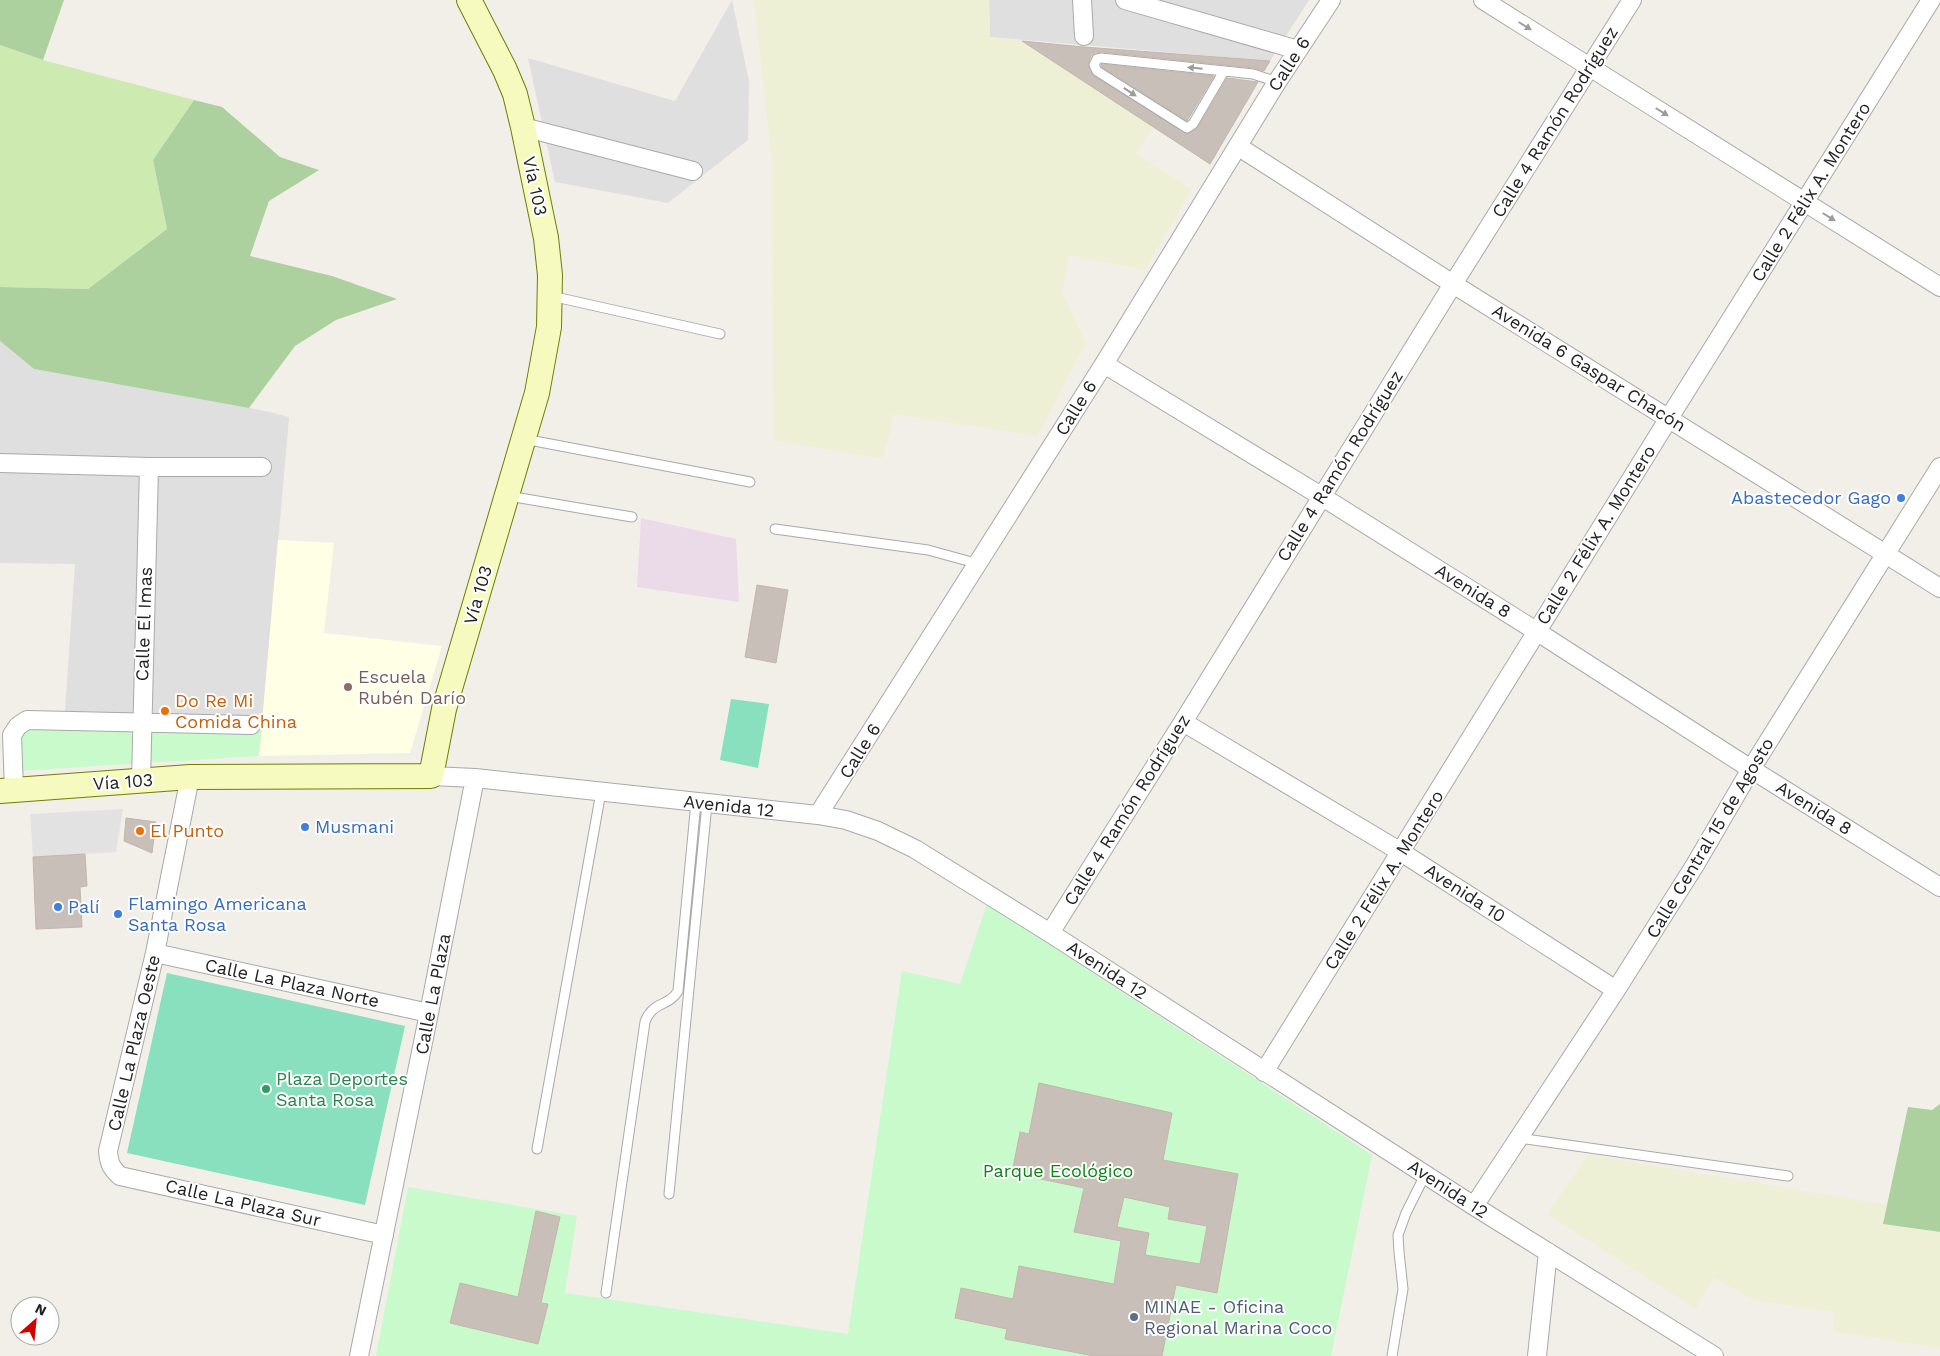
<svg xmlns="http://www.w3.org/2000/svg" width="1940" height="1356" font-family="'Work Sans',sans-serif">
	<rect width="100%" height="100%" fill="#f2efe9"/>
	<!-- residential -->
	<path fill="#e0dfdf" d="M732,0L749,81L748,140L668,203L555,182L528,58L675,101Z
		M989,0H1309L1270,61L990,37Z
		M0,341L34,369L265,411L289,417L262,728L64,725L75,564L0,563Z"/>
	<!-- industrial -->
	<path fill="#ebdbe8" d="M641,518L736,539L739,602L637,587Z"/>
	<!-- education -->
	<path fill="#ffffe5" d="M278,540L334,543L324,633L442,646L410,753L259,756Z"/>
	<!-- farmland -->
	<path fill="#eef0d5" d="M754,0H989L990,37L1022,41L1153,127L1136,154L1192,189L1145,270L1069,255L1062,293L1086,343L1037,436L894,414L883,459L773,440L772,165Z
		M1588,1155L1887,1205L1883,1224L1940,1232V1348L1833,1331L1834,1312L1754,1300L1713,1277L1696,1309L1547,1214Z"/>
	<!-- grass -->
	<path fill="#cdebb0" d="M0,45L43,60L194,100L153,160L167,229L88,289L0,287Z"/>
	<!-- forest -->
	<path fill="#add19e" d="M0,0H64L43,60L0,45Z
		M194,100L222,107L280,157L319,170L269,201L250,256L332,276L397,299L336,320L295,346L249,408L34,369L0,341V287L88,289L167,229L153,160Z
		M1940,1104V1232L1883,1224L1908,1107L1932,1110Z"/>
	<!-- park -->
	<path fill="#c8facc" d="M150,726L262,728L259,756L19,771C19,754 15,739 29,728Z
		M987,904L1372,1155L1331,1356H376L408,1187L577,1216L565,1293L848,1334L902,971L960,984Z"/>
	<!-- pitch -->
	<path fill="#88e0be" d="M731,699L769,704L758,768L720,760Z
		M167,973L405,1026L365,1205L127,1153Z"/>
	<!-- parking -->
	<path fill="#e2e2e2" d="M123,809L116,852L33,857L30,814Z"/>
	<!-- building -->
	<path fill="#c7bfb8" stroke="#c4b6ab" fill-rule="evenodd" d="M1022,41L1084,47L1270,61L1264,71L1254,68L1102,52L1095,53L1091,56L1088,65L1094,76L1187,134L1198,127L1227,78L1258,82L1210,164Z
		M1101,64L1214,76L1187,121L1102,67Z
		M757,585L788,590L776,663L745,657Z
		M126,818L156,822L152,853L124,841Z
		M85,854L87,886L80,887L82,927L36,929L33,857Z
		M1039,1083L1172,1113L1163,1160L1238,1174L1217,1293L1176,1285L1162,1356H1094L1005,1339L1007,1329L955,1318L961,1288L1013,1299L1019,1266L1114,1284L1121,1241L1074,1232L1084,1188L1012,1173L1020,1132L1029,1134ZM1124,1197L1170,1207L1168,1219L1207,1226L1200,1264L1145,1255L1149,1233L1117,1227Z
		M536,1211L560,1217L541,1303L548,1304L538,1344L450,1323L460,1283L518,1297Z"/>
	<g fill="none" stroke-linecap="round" stroke-linejoin="round">
		<defs>
			<path id="service" d="M1224,71L1193,124L1187,128L1097,71L1094,65L1097,59L1101,58L1253,74L1277,82
				M551,296L720,334
				M524,439L750,482
				M508,496L632,517
				M775,529L928,550L979,564
				M1519,1138L1788,1176
				M537,1149L601,792
				M669,1194L707,804
				M606,1293L645,1022C652,1001 669,1007 678,991L696,802
				M1392,1356L1403,1289L1399,1252L1398,1235L1406,1213L1425,1175"/>
			<path id="minor" d="M1082,0L1084,36
				M1125,0L1298,50
				M1483,0L1940,287
				M523,127L693,171
				M1239,147L1453,284L1940,588
				M1104,364L1321,496L1536,631L1751,769L1940,887
				M0,463L149,467H262
				M1183,722L1401,852L1616,990
				M431,776L475,778L818,815L846,820L878,831L915,849L1050,933L1474,1206L1714,1356
				M190,777L155,953L108,1151C109,1163 111,1168 120,1176L384,1235
				M141,781L149,467
				M14,790L12,735L18,726L27,720L251,725
				M818,815L1104,364L1277,82L1331,0
				M1050,933L1183,722L1453,284L1632,0
				M155,953L429,1013
				M1264,1072L1669,418L1931,0
				M1474,1206L1616,990L1695,865L1751,769L1940,467
				M359,1356L429,1013L475,778
				M1537,1356L1548,1252"/>
			<path id="secondary" d="M0,791L190,777L431,776L444,709L537,393L549,327L550,275L546,238L523,127L515,94L505,70L469,0"/>
		</defs>
		<!-- service casing -->
		<use href="#service" stroke="#a9a9a9" stroke-width="11"/>
		<!-- minor casing -->
		<use href="#minor" stroke="#a9a9a9" stroke-width="20"/>
		<!-- secondary casing -->
		<use href="#secondary" stroke="#707d05" stroke-width="26"/>
		<!-- service -->
		<use href="#service" stroke="#fff" stroke-width="9"/>
		<!-- minor -->
		<use href="#minor" stroke="#fff" stroke-width="18"/>
		<!-- secondary -->
		<use href="#secondary" stroke="#f7fabf" stroke-width="24"/>
	</g>
	<!-- one-way arrows -->
	<defs><path id="oneway-solid" d="M-6-.8H1V-3.2L6.5 0L1 3.2V.8H-6Z" transform="scale(1.25)"/></defs>
	<g fill="#9c9c9c">
		<use href="#oneway-solid" transform="translate(1525 26) rotate(32)"/>
		<use href="#oneway-solid" transform="translate(1195 68) rotate(-174)"/>
		<use href="#oneway-solid" transform="translate(1130 92) rotate(33)"/>
		<use href="#oneway-solid" transform="translate(1662 112) rotate(32)"/>
		<use href="#oneway-solid" transform="translate(1829 217) rotate(32)"/>
	</g>
	<!-- markers -->
	<g fill="#3f7fe0" stroke="#fff" stroke-width="2">
		<circle cx="1901" cy="498" r="5"/>
		<circle cx="305" cy="827" r="5"/>
		<circle cx="58" cy="907" r="5"/>
		<circle cx="118" cy="914" r="5"/>
	</g>
	<circle fill="#8d6e63" stroke="#fff" stroke-width="2" cx="348" cy="687" r="5"/>
	<g fill="#e8710a" stroke="#fff" stroke-width="2">
		<circle cx="165" cy="711" r="5"/>
		<circle cx="140" cy="831" r="5"/>
	</g>
	<circle fill="#2e9e5b" stroke="#fff" stroke-width="2" cx="266" cy="1089" r="5"/>
	<circle fill="#5c6f8a" stroke="#fff" stroke-width="2" cx="1134" cy="1317" r="5"/>
	<g text-anchor="middle" stroke-width="4" stroke-linejoin="round" paint-order="stroke">
		<!-- street labels -->
		<g font-size="18" fill="#222" stroke="#fff">
			<text transform="translate(1289 64) rotate(-57)" y="6">Calle 6</text>
			<text transform="translate(1555 122) rotate(-58)" y="6">Calle 4 Ramón Rodríguez</text>
			<text transform="translate(535 186) rotate(78)" y="6">Vía 103</text>
			<text transform="translate(1811 192) rotate(-58)" y="6">Calle 2 Félix A. Montero</text>
			<text transform="translate(1589 368) rotate(32)" y="6">Avenida 6 Gaspar Chacón</text>
			<text transform="translate(1076 408) rotate(-58)" y="6">Calle 6</text>
			<text transform="translate(1340 466) rotate(-58)" y="6">Calle 4 Ramón Rodríguez</text>
			<text transform="translate(1596 535) rotate(-58)" y="6">Calle 2 Félix A. Montero</text>
			<text transform="translate(1473 591) rotate(32)" y="6">Avenida 8</text>
			<text transform="translate(478 595) rotate(-74)" y="6">Vía 103</text>
			<text transform="translate(144 624) rotate(-88)" y="6">Calle El Imas</text>
			<text transform="translate(860 751) rotate(-58)" y="6">Calle 6</text>
			<text transform="translate(123 782) rotate(-4)" y="6">Vía 103</text>
			<text transform="translate(729 806) rotate(6)" y="6">Avenida 12</text>
			<text transform="translate(1814 808) rotate(32)" y="6">Avenida 8</text>
			<text transform="translate(1127 810) rotate(-58)" y="6">Calle 4 Ramón Rodríguez</text>
			<text transform="translate(1710 838) rotate(-59)" y="6">Calle Central 15 de Agosto</text>
			<text transform="translate(1384 880) rotate(-58)" y="6">Calle 2 Félix A. Montero</text>
			<text transform="translate(1465 893) rotate(33)" y="6">Avenida 10</text>
			<text transform="translate(1107 970) rotate(33)" y="6">Avenida 12</text>
			<text transform="translate(292 983) rotate(12)" y="6">Calle La Plaza Norte</text>
			<text transform="translate(433 994) rotate(-79)" y="6">Calle La Plaza</text>
			<text transform="translate(134 1043) rotate(-77)" y="6">Calle La Plaza Oeste</text>
			<text transform="translate(1448 1189) rotate(33)" y="6">Avenida 12</text>
			<text transform="translate(243 1203) rotate(13)" y="6">Calle La Plaza Sur</text>
		</g>
		<!-- shop labels -->
		<g font-size="18" fill="#366cbe" stroke="#fff" text-anchor="start">
			<text x="1891" y="504" text-anchor="end">Abastecedor Gago</text>
			<text x="315" y="833">Musmani</text>
			<text x="128" y="910">Flamingo Americana<tspan x="128" dy="21">Santa Rosa</tspan></text>
			<text x="68" y="913">Palí</text>
		</g>
		<!-- education labels -->
		<g font-size="18" fill="#785e54" stroke="#fff" text-anchor="start">
			<text x="358" y="683">Escuela<tspan x="358" dy="21">Rubén Darío</tspan></text>
		</g>
		<!-- food labels -->
		<g font-size="18" fill="#c56008" stroke="#fff" text-anchor="start">
			<text x="175" y="707">Do Re Mi<tspan x="175" dy="21">Comida China</tspan></text>
			<text x="150" y="837">El Punto</text>
		</g>
		<!-- leisure labels -->
		<g font-size="18" fill="#27864d" stroke="#fff" text-anchor="start">
			<text x="276" y="1085">Plaza Deportes<tspan x="276" dy="21">Santa Rosa</tspan></text>
		</g>
		<!-- park labels -->
		<g font-size="18" fill="#0c8416" stroke="#fff">
			<text x="1058" y="1177">Parque Ecológico</text>
		</g>
		<!-- service labels -->
		<g font-size="18" fill="#4e5e75" stroke="#fff" text-anchor="start">
			<text x="1144" y="1313">MINAE - Oficina<tspan x="1144" dy="21">Regional Marina Coco</tspan></text>
		</g>
	</g>
	<!-- north arrow -->
	<g transform="translate(35 1321) rotate(27)"><circle r="24" fill="#ffffff" stroke="#a7a7a7"/>
	<path d="M0-4L9 19L0 12L-9 19Z" fill="#d40000"/>
	<text y="-8" font-size="14" font-weight="bold" text-anchor="middle" fill="#222222">N</text>
	</g>
</svg>
